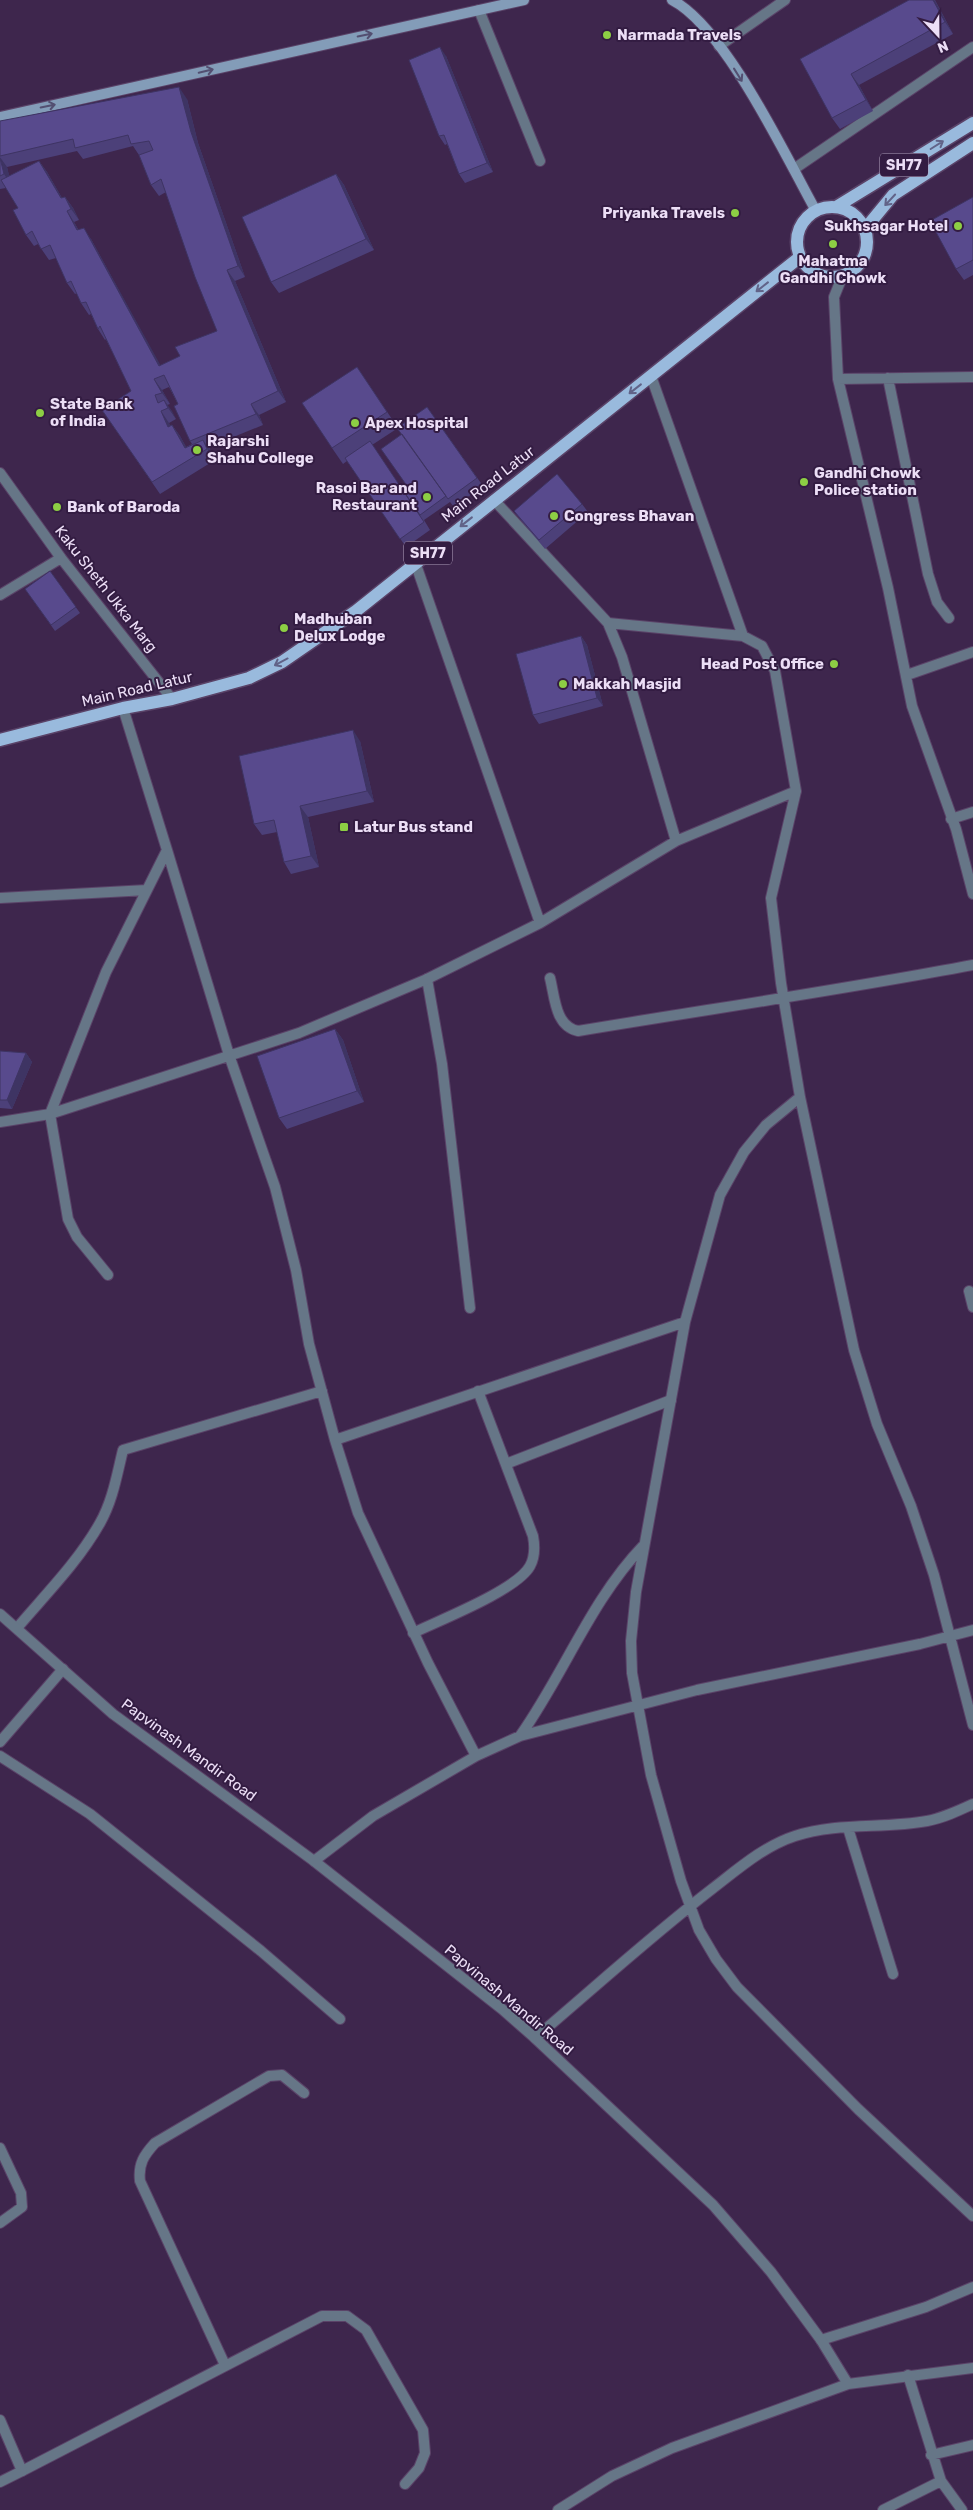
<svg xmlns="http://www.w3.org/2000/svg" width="973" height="2510" font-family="Rubik,sans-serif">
	<rect width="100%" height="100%" fill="#3e264d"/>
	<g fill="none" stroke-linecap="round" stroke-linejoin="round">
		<defs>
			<path id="service" d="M479,10L540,161
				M719,46L785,0
				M794,169L973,47
				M427,979L442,1064L470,1308
				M50,1114L68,1219L77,1237L108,1275
				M506,1464L671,1400
				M413,1633C440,1620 517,1590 530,1566C535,1557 535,1547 533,1536L478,1391
				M225,2365L140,2181C138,2164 144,2155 155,2143L269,2076L282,2075L304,2093
				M22,2471L322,2316H347L366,2330L423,2430L425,2453L419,2468L405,2484"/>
			<path id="minor" d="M843,275L834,297L838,379L888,588L912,706L956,829L973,894
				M651,376L743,636
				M888,378L928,574L937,602L949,618
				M838,379L973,377
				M0,473L61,558L172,699
				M494,500L608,623
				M415,562L540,923
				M0,595L61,558
				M907,675L973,652
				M796,791L771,898L781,983L800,1097L766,1125L744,1152L720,1195L685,1322L636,1592L631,1641L632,1673L651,1775L681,1881L699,1930L716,1959L737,1987L858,2109L973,2216
				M951,819L973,812
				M167,850L229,1055L275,1187L296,1270L309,1344L335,1440L358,1513L428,1663L476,1756
				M0,898L147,890
				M550,978C555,998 555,1026 578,1031C710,1009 842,990 973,965
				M800,1097L854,1350L877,1424L911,1506L934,1575L973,1725
				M50,1114L106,972L167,850L123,708
				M0,1122L50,1114L299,1033L427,979L540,923L676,841L796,791L775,671L762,646L743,636L608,623L622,657L676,841
				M969,1291L973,1307
				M335,1440L685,1322
				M17,1628C45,1595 78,1562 100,1523C113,1500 117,1474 123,1450L322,1391
				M520,1736C564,1674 591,1600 643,1546
				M0,1742L63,1669
				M0,1756L90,1814L261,1951L340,2019
				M848,1828L893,1974
				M314,1861L373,1816L476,1756L520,1736L697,1690L920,1644L973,1630
				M535,2038C594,1988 651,1936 712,1889C738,1869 764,1846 795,1836C837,1822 884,1829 927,1821C943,1818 958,1811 973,1804
				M0,2148L21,2193L22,2207L0,2223
				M821,2340L926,2307L973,2287
				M908,2375L941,2481L962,2510
				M0,2420L22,2471L0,2482
				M931,2455L973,2445
				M883,2510L941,2481"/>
			<path id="tertiary" d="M0,1614L113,1714L314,1861L502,2009L535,2038L713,2205L771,2272L821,2340L848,2384
				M558,2510L612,2476L672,2448L848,2384L973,2368"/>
			<path id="secondary" d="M672,0C725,27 786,157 816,211
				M0,117L524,0"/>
			<path id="primary" d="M836,207L973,123
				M797 242a35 35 0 1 1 70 0a35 35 0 1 1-70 0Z
				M865,229L893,195L973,143
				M0,740L123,708L172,699L249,678L282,662L356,611L800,257"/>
		</defs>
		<!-- service casing -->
		<use href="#service" stroke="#5a4368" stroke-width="12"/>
		<!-- minor casing -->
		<use href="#minor" stroke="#5a4368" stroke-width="12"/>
		<!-- tertiary casing -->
		<use href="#tertiary" stroke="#5a4368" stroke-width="12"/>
		<!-- secondary casing -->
		<use href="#secondary" stroke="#5a4368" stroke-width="12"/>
		<!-- primary casing -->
		<use href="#primary" stroke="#5a4368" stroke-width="15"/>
		<!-- service -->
		<use href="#service" stroke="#667687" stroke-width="10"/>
		<!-- minor -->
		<use href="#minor" stroke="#667687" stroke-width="10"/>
		<!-- tertiary -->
		<use href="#tertiary" stroke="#667687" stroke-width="10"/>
		<!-- secondary -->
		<use href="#secondary" stroke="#839cb8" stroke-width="10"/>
		<!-- primary -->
		<use href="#primary" stroke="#99badd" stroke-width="12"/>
	</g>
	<!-- wall -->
	<path fill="#4c4079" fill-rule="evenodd" d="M935,0L953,34L859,85L873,111L840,129L832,118L800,59Z
		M446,56L493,172L465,183L459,174L447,144L445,145L439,136Z
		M187,99L198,143L245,277L235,281L286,402L259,415L263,425L209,447L215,460L160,494L102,410L131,391L106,339L105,340L98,329L91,314L89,315L81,303L77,293L75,294L67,283L56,258L49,260L38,244L34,246L26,235L18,208L6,188L0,189V121ZM133,146L139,155L151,185L159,196L166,192L217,331L180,356L160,366L91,239L78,229L74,222L79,220L73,208L65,197L62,198L47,172L39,161L9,176L7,167L77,151L83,159ZM169,387L178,404L190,441L192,444L186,447L180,436L172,425L170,426L169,423L176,419L167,405L170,404L162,390Z
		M336,174L344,185L374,250L279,293L271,282Z
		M973,197V275L964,280L956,269Z
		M357,367L398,428L372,445L400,486L405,483L402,434L427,407L483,486L454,507L450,502L424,520L430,530L406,547L347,461L343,464L332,448Z
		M582,504L588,512L545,549L520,519L514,511Z
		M50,571L80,613L55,631L25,589Z
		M581,636L587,645L603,706L539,724L533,715Z
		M360,741L374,802L308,817L319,867L291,874L284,862L277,832L262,835L254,824Z
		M335,1029L343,1040L364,1102L287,1129L279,1118Z
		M0,1051L26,1053L32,1062L12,1109L0,1108Z"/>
	<!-- shaded-wall -->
	<path fill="#3e3463" d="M933,0L935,1L953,34L945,22Z
		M440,47L446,56L493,172L487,163Z
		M851,74L859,85L873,111L866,100Z
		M179,87L187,99L198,143L245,277L238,266L191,132Z
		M0,157L7,167L12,186L4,174Z
		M39,161L47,172L69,210L61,198Z
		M336,174L344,185L374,250L366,239Z
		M65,197L73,208L79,220L71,209Z
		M67,211L74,222L84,241L77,230Z
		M84,228L91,239L167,377L159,366Z
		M227,270L235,281L286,402L278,391Z
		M154,379L162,390L170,404L162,393Z
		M164,400L172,411L176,419L168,408Z
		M251,404L259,415L263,425L256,414Z
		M161,411L169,423L176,438L168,427Z
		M172,425L180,436L193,459L185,448Z
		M203,440L211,451L215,460L207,449Z
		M581,636L587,645L603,706L597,698Z
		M353,730L360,741L374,802L367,791Z
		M300,806L308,817L319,867L311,856Z
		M335,1029L343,1040L364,1102L357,1091Z
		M26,1053L32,1062L12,1109L7,1100Z"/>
	<!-- building -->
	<path fill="#584a8d" stroke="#3e3463" d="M909,0H933L945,22L851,74L866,100L832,118L800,59Z
		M440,47L487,163L459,174L444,135L439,136L409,60Z
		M179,87L191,132L238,266L227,270L278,391L251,404L256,414L190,441L174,406L178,404L164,375L154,379L162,393L155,395L158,403L164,400L168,408L161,411L168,427L172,425L185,448L203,440L207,449L152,482L102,410L131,391L100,326L98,329L86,302L81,303L71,281L67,283L50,245L41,249L32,231L26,235L13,210L18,208L1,180L39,161L61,198L65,197L71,209L67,211L77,230L84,228L159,366L180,356L175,347L217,331L195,277L161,179L151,185L139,155L153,150L149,141L131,144L128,135L75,148L73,139L0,156V121Z
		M0,158L4,174L0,176Z
		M336,174L366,239L271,282L242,217Z
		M973,197V260L956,269L930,221Z
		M357,367L387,412L332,448L302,403Z
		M427,407L477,478L448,499L397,428Z
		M402,434L446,496L420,515L400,486L405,483L381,449Z
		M370,441L424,522L400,539L345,458Z
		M557,474L582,504L539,540L514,511Z
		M50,571L76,607L51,625L25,589Z
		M581,636L597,698L533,715L516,654Z
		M353,730L367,791L300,806L311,856L284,862L274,820L254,824L239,756Z
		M335,1029L357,1091L279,1118L257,1056Z
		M0,1051L26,1053L7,1100H0Z"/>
	<!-- one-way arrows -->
	<defs><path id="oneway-shaft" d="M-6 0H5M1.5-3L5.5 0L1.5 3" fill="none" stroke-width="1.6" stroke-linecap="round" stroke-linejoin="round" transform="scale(1.25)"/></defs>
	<g stroke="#534f71">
		<use href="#oneway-shaft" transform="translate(365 35) rotate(-12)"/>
		<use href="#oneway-shaft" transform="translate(206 71) rotate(-13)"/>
		<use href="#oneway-shaft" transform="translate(738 75) rotate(58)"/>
		<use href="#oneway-shaft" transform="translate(48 106) rotate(-12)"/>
	</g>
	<g stroke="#616388">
		<use href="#oneway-shaft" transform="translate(937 145) rotate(-32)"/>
		<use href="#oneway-shaft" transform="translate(890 200) rotate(133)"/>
		<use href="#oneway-shaft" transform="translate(762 287) rotate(142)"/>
		<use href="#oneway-shaft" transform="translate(635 389) rotate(142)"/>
		<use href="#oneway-shaft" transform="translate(466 522) rotate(142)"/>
		<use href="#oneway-shaft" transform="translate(281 662) rotate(152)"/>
	</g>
	<!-- markers -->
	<g fill="#8dce44" stroke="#331c42" stroke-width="2">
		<circle cx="607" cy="35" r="5"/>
		<circle cx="735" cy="213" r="5"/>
		<circle cx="958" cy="226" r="5"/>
		<circle cx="833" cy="244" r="5"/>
		<circle cx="40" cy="413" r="5"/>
		<circle cx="355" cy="423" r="5"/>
		<circle cx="197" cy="450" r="5"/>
		<circle cx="804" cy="482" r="5"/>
		<circle cx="427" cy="497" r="5"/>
		<circle cx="57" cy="507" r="5"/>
		<circle cx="554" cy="516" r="5"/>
		<circle cx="284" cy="628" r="5"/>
		<circle cx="834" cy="664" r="5"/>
		<circle cx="563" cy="684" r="5"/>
		<rect x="339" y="822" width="10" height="10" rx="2.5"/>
	</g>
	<g text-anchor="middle" stroke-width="4" stroke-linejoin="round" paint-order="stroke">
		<!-- shield labels -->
		<g fill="#331c42" stroke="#b4a4c0" stroke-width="1">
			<rect x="880" y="153.5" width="48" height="23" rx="4"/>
			<rect x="404" y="541.5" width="48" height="23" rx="4"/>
		</g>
		<g font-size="14" font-weight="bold" fill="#ecdef6">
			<text x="904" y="170">SH77</text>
			<text x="428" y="558">SH77</text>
		</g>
		<!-- poi labels -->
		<g font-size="15" font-weight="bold" fill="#ecdef6" stroke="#331c42" text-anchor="start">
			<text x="617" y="40">Narmada Travels</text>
			<text x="725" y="218" text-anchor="end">Priyanka Travels</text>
			<text x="948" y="231" text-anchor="end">Sukhsagar Hotel</text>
			<text x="833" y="266" text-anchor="middle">Mahatma<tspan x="833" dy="17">Gandhi Chowk</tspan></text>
			<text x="50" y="409">State Bank<tspan x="50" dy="17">of India</tspan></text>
			<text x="365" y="428">Apex Hospital</text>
			<text x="207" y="446">Rajarshi<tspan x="207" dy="17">Shahu College</tspan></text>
			<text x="814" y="478">Gandhi Chowk<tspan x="814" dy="17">Police station</tspan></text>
			<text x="417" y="493" text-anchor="end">Rasoi Bar and<tspan x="417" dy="17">Restaurant</tspan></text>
			<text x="67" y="512">Bank of Baroda</text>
			<text x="564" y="521">Congress Bhavan</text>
			<text x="294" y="624">Madhuban<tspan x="294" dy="17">Delux Lodge</tspan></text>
			<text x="824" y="669" text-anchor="end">Head Post Office</text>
			<text x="573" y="689">Makkah Masjid</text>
			<text x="354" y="832">Latur Bus stand</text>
		</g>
		<!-- street labels -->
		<g font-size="15" fill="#ecdef6" stroke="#331c42">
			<text transform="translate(488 484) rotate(-38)" y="5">Main Road Latur</text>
			<text transform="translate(106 589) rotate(52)" y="5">Kaku Sheth Ukka Marg</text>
			<text transform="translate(137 689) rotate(-13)" y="5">Main Road Latur</text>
			<text transform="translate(189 1750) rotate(36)" y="5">Papvinash Mandir Road</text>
			<text transform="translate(509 2000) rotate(40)" y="5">Papvinash Mandir Road</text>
		</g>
	</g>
	<!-- north arrow -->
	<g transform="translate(938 35) rotate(158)" stroke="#331c42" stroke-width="4" paint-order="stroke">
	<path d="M0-4L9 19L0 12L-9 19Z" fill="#ecdef6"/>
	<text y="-8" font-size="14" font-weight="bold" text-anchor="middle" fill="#ecdef6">N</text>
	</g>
</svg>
